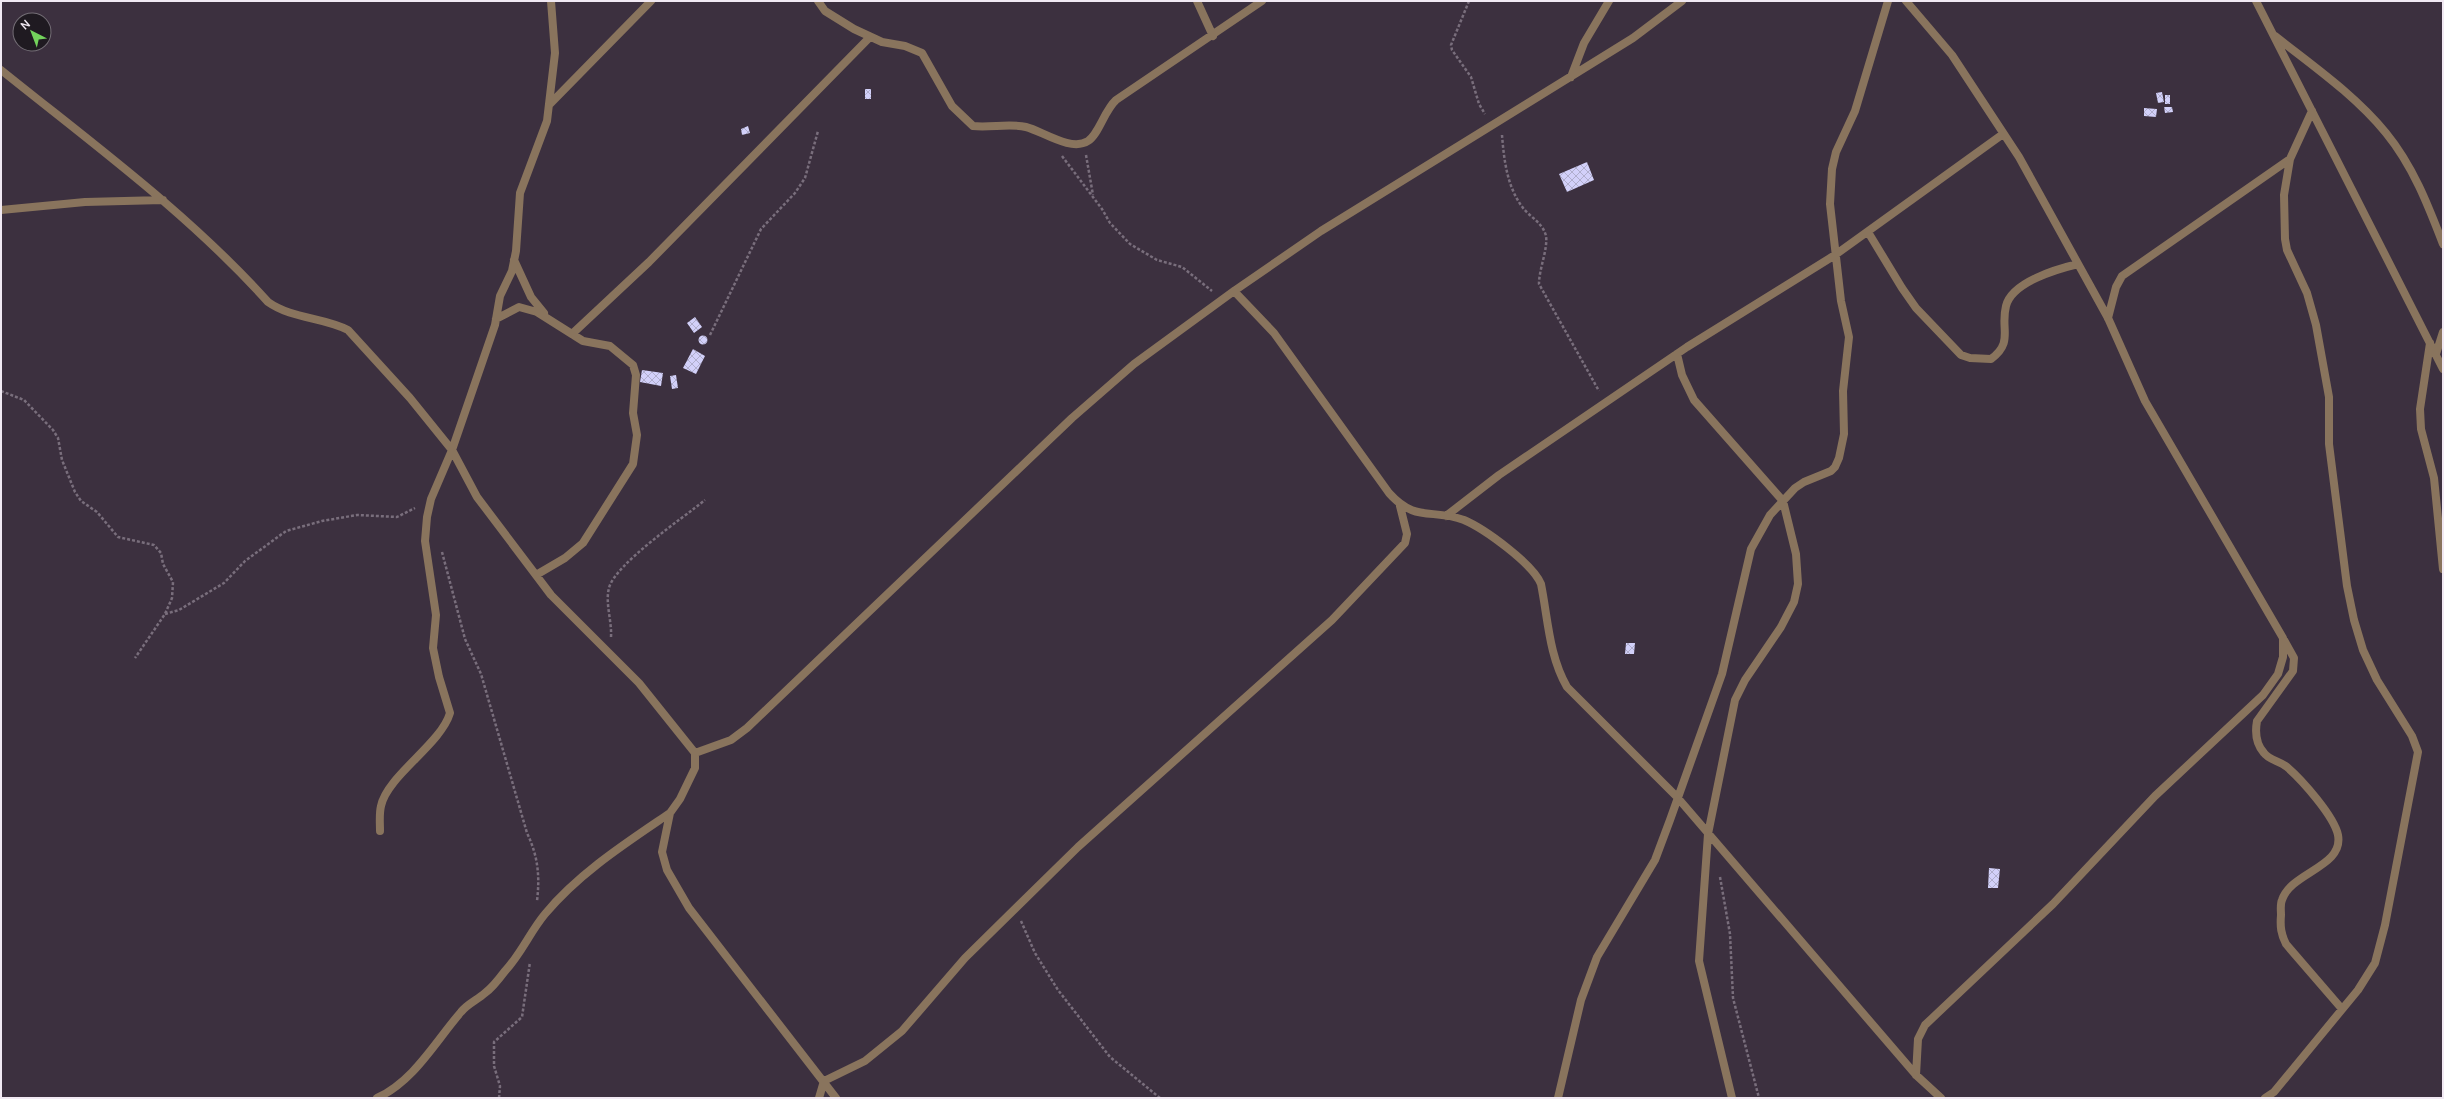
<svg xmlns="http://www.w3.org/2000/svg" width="2444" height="1099" font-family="Manrope,sans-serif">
	<defs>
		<pattern id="building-cross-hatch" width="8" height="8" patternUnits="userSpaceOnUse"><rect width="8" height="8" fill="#d2d0f9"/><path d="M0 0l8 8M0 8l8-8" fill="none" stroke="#b0aecd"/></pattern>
	</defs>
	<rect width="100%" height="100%" fill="#3c303f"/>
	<!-- building -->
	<path fill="url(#building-cross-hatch)" d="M865,89H871V99H865Z
		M2162,92L2164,102L2158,103L2156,93Z
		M2165,95H2170V104H2165Z
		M2164,107H2172L2173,112L2165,113Z
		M2144,108L2157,109L2156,117L2144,116Z
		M748,126L750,133L742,135L741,129Z
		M1587,162L1594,180L1567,192L1559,174Z
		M695,317L702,327L694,333L687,323Z
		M698.5 340a4.5 4.5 0 1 1 9 0a4.5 4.5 0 1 1-9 0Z
		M693,349L705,356L696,374L683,368Z
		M642,370L663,373L661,386L640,382Z
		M676,375L678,388L672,389L670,376Z
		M1626,643H1635L1634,654H1625Z
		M1989,868L2000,869L1998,888H1988Z"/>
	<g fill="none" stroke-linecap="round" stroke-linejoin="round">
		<!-- path -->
		<path stroke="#796e7c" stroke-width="2.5" stroke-dasharray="3 2" stroke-linecap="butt" d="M1469,1L1451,45L1452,50L1471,77L1479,104L1485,114
			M1502,135C1504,160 1507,187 1523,208C1530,217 1543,223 1546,236C1548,249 1539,269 1539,284L1599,391
			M1086,155L1093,195
			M1062,156L1102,209L1110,223L1130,244L1157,260L1182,267L1212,291
			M710,335L761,229L795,193L805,178L818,131
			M1,391L24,400L53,430L58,438L62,460L75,492L81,501L97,512L118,537L154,545L161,553L163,564L173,582L172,598L165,614L135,658
			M442,552L465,639L481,674L527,833C538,856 540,876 537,901
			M165,614L179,610L224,583L245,561L286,531L322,521L357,515L397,517L415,508
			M611,637C612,621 605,603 609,588C615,564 683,518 705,500
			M1720,877L1730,934L1733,998L1759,1098
			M1021,921L1035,953L1058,990L1110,1057L1160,1098
			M499,1098L500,1086L494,1066V1042L522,1017L530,962"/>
		<!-- street -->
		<path stroke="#89745d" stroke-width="8" d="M818,1L825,11L854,29L882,42L905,46L922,53L952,106L973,126C990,128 1010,123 1026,127C1042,131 1071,152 1088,141C1099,134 1104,111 1116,100L1262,1
			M1197,1L1213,36
			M1906,1L1952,55L2019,157L2108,318L2145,401L2283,638V657L2278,674L2263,695L2155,796L2053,904L1925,1025L1918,1039L1916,1075
			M2256,1L2443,369
			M2275,36C2313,66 2355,95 2386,133C2413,166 2428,205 2443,244
			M1,70C93,144 189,214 268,302C292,319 323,317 348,330L410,398L452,450L477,497L551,595L639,683L695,753V768L680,799L670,813L662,852L667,870L689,908L836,1098
			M1571,77L1584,43L1609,1
			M549,105L651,1
			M1,210L85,202L163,200
			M1868,232L1902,288L1916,308L1961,355L1970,358L1991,359C2014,342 2000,329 2006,306C2012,282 2057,269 2078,264
			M514,260L531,297L544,313
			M1234,291L1274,333L1389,493C1416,523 1431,508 1464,520C1485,529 1533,564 1541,584C1548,619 1549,656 1567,687L1677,797L1916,1075L1941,1098
			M2108,318L2116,287L2122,276L2290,159
			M496,319L519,307L537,312L583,341L610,346L633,365L636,375L633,413L637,435L633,464L583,543L565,558L536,575
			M572,334L649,262L870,37
			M2430,343L2420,409L2421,429L2434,478L2443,569
			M1677,354L1682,375L1694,400L1783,501L1796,554L1798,584L1794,602L1781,627L1745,680L1735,700L1708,834L1699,961L1732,1098
			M2436,354L2443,332
			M1446,516L1499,475L1687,347L1835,255L2003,134
			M2284,640L2294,658L2293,671L2257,721C2255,732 2256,744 2264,753C2269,760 2280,761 2287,767C2302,780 2334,816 2338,835C2344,867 2291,872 2282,900C2280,904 2281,911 2281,915C2280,927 2281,934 2286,944L2342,1009
			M695,753L731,740L747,728L1072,418L1134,364L1234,291L1321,231L1633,38L1682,1
			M380,831C380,823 379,814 381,806C387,776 441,744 450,713L439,677L433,648L436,615L425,541L427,517L431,499L452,450L495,325L500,296L512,271L516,251L520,193L547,121L555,53L551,1
			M377,1098C414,1081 435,1042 461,1012C467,1004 477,1000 485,993C492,988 499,979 505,971C521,954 530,932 545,914C579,873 626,843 670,813
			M819,1098L824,1081L865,1061L902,1031L965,958L1078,847L1332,620L1405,543L1407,534L1400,506
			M1558,1098L1581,1000L1597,957L1655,860L1670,820L1722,674L1751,549L1770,515L1795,488L1804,482L1831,471L1835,467L1839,458L1844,434L1843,391L1849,337L1841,301L1830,204L1832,169L1836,152L1855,111L1888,1
			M2265,1098L2274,1092L2358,990L2375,963L2385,925L2418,752L2412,736L2377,680L2363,650L2354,620L2347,586L2329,444V397L2316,325L2307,293L2287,250L2285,239L2284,195L2290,159L2312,111"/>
	</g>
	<!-- border -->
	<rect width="2444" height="1099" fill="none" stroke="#f1e9f3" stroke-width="4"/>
	<!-- north arrow -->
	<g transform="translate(32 32) rotate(318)"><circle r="19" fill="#1f1a21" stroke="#736d75"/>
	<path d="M0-3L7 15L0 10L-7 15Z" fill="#73d25c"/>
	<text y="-6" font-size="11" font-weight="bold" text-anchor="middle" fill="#f1e9f3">N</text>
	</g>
</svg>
